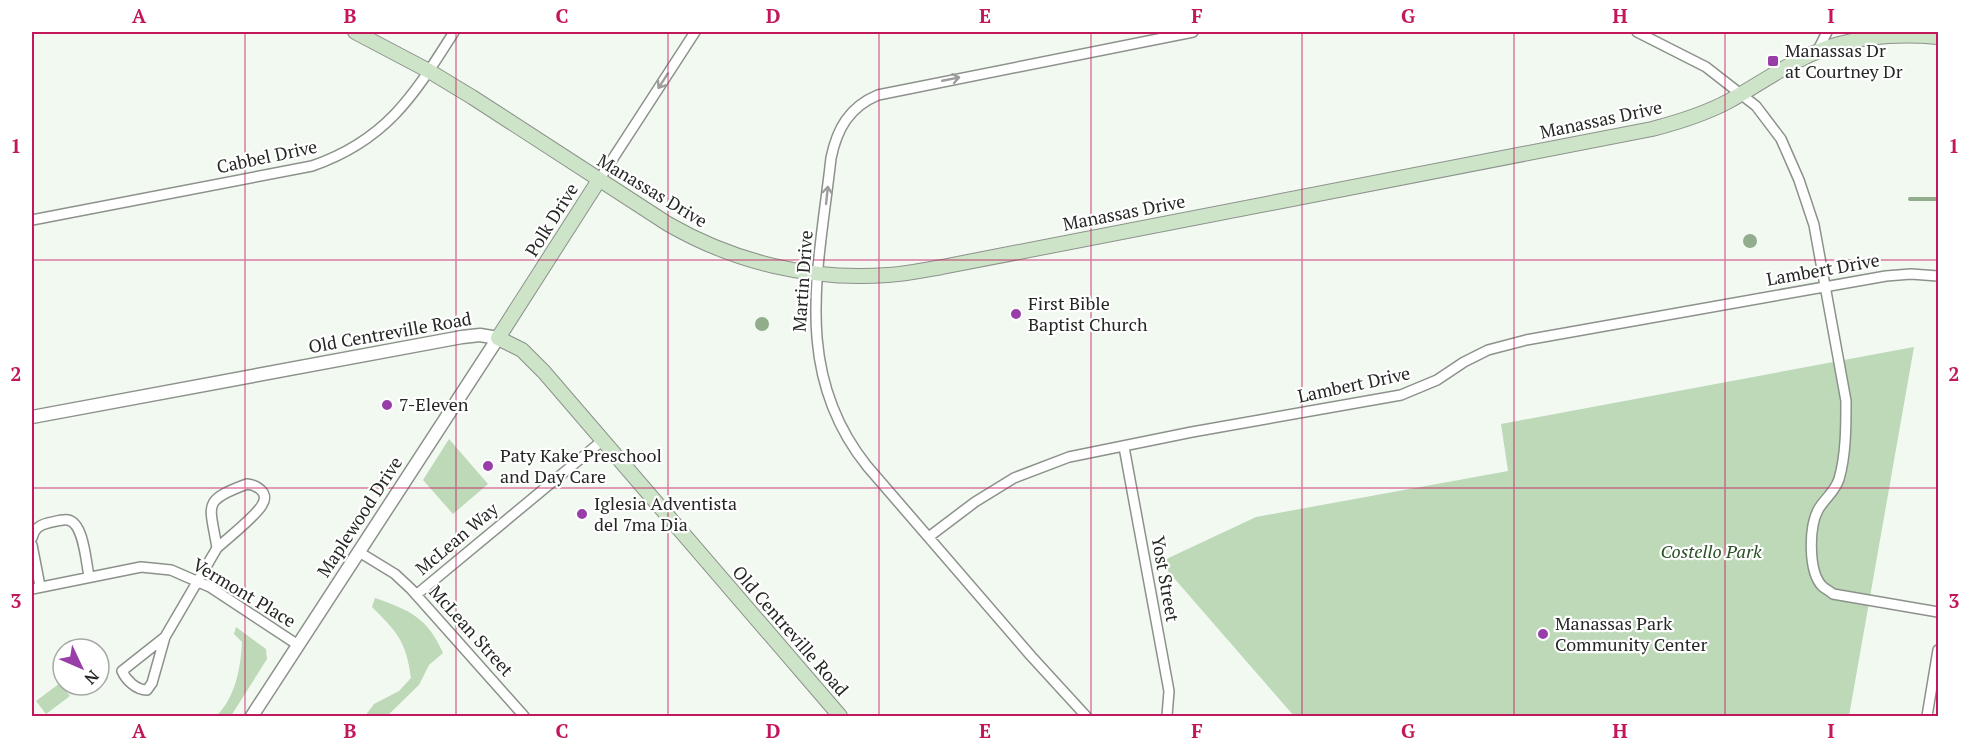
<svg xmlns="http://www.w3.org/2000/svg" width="1970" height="748" font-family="'PT Serif',serif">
	<rect width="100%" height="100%" fill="#f2f9f1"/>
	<!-- green -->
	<path fill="#bdd9b8" d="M1914,347L1849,716H1294L1160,562L1256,517L1508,471L1501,424Z
		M449,439L488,484L453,514L423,480Z
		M375,598C411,611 427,617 443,653L429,665L419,685L387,716H365L374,704L399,691L411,678C406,641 397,632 372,607Z
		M236,627L266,649L267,659L231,716H216C235,699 241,667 242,642L234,634Z
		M60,683L70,696L46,714L36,701Z"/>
	<!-- water -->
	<path fill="#91ad8c" d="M1743 241a7 7 0 1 1 14 0a7 7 0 1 1-14 0Z
		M755 324a7 7 0 1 1 14 0a7 7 0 1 1-14 0Z"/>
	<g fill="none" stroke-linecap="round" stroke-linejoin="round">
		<!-- stream -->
		<path stroke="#91ad8c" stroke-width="4" d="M1910,199H1938"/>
		<defs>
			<path id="minor" d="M1637,32L1706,67L1756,106L1781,139L1799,180L1814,225L1846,401C1846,426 1846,455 1839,479C1835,492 1824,499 1818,510C1809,527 1808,571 1822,586C1825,589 1830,591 1833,594L1938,612
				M1817,52L1827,32
				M599,180L695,32
				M32,220L312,166C387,140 414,95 454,32
				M1124,447L1169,691L1167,716
				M247,484C257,485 270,493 262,505C256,516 228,538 217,548C210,504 201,501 247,484Z
				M930,536L975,502L1014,478L1069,457L1192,432L1401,395L1437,380L1464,362L1488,350L1526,340L1886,276L1911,274L1938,276
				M32,538C34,529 39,525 48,523C54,522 62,519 68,520C84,523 86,563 89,576
				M32,545L40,586
				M359,552L395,574L411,589L524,716
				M32,589L141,567L171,570L210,587L298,645
				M416,595L603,440
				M165,637L122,671C126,680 136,690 147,690L152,683L165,637L217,548
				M1086,716L1031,656L867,466C791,371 819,268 831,158C837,129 849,107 878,95L1193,32
				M1927,716L1938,650"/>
			<path id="tertiary" d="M32,417L462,337L480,335L498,338L252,716"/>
			<path id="secondary" d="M355,32L429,71L472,97L668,224C734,262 811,281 888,275C906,274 924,270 942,267L1652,129C1679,122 1705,114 1729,101C1765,81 1799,55 1839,44C1871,35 1905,34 1938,37
				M599,180L498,338L522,350L544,372L840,716"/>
		</defs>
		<!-- minor casing -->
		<use href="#minor" stroke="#8c928b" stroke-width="12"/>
		<!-- tertiary casing -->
		<use href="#tertiary" stroke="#8c928b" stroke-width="15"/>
		<!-- secondary casing -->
		<use href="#secondary" stroke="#8c928b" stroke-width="16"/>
		<!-- minor -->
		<use href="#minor" stroke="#fff" stroke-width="9"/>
		<!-- tertiary -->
		<use href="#tertiary" stroke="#fff" stroke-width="12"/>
		<!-- secondary -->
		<use href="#secondary" stroke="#cde4c9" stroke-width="14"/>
	</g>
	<!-- one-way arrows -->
	<defs><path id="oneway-shaft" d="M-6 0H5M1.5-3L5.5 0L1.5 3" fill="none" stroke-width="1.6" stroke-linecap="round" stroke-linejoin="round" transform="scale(1.5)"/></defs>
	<g stroke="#9c9e9c">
		<use href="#oneway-shaft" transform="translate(951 79) rotate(-11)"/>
		<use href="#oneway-shaft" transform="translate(663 81) rotate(123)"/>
		<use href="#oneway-shaft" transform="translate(827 195) rotate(-84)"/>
	</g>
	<!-- grid -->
	<path fill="none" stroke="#c2185b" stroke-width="1.5" stroke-opacity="0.55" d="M245,32V716M456,32V716M668,32V716M879,32V716M1091,32V716M1302,32V716M1514,32V716M1725,32V716M32,260H1938M32,488H1938"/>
	<!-- markers -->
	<g fill="#983ea9" stroke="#fff" stroke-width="2">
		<rect x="1767" y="55" width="12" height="12" rx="3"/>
		<circle cx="1016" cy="314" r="6"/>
		<circle cx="387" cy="405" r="6"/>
		<circle cx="488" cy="466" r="6"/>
		<circle cx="582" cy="514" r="6"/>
		<circle cx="1543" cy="634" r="6"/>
	</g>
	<g text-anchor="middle" stroke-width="4.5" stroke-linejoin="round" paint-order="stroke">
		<!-- poi labels -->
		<g font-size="18" fill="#242724" stroke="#fff" text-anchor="start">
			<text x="1785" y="57">Manassas Dr<tspan x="1785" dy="21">at Courtney Dr</tspan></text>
			<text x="1028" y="310">First Bible<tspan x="1028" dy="21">Baptist Church</tspan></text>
			<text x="399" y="411">7-Eleven</text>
			<text x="500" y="462">Paty Kake Preschool<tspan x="500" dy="21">and Day Care</tspan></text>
			<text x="594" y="510">Iglesia Adventista<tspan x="594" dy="21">del 7ma Dia</tspan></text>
			<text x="1555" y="630">Manassas Park<tspan x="1555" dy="21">Community Center</tspan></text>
		</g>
		<!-- street labels -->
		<g font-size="18" fill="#242724" stroke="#fff">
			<text transform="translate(1601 120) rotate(-12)" y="6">Manassas Drive</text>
			<text transform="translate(267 157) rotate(-12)" y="6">Cabbel Drive</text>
			<text transform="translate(652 191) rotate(31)" y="6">Manassas Drive</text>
			<text transform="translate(1124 213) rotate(-11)" y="6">Manassas Drive</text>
			<text transform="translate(552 220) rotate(-58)" y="6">Polk Drive</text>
			<text transform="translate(1823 270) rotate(-10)" y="6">Lambert Drive</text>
			<text transform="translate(803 281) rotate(-86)" y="6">Martin Drive</text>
			<text transform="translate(390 333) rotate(-10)" y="6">Old Centreville Road</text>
			<text transform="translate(1354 385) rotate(-12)" y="6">Lambert Drive</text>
			<text transform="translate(360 517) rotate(-57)" y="6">Maplewood Drive</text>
			<text transform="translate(457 539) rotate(-40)" y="6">McLean Way</text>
			<text transform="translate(1165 579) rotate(80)" y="6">Yost Street</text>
			<text transform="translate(244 593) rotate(31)" y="6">Vermont Place</text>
			<text transform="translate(471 631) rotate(48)" y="6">McLean Street</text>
			<text transform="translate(790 631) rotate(49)" y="6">Old Centreville Road</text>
		</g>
		<!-- park labels -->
		<g font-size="18" font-style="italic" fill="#295123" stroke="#fff">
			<text x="1711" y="558">Costello Park</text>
		</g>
	</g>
	<!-- border -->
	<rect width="1970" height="748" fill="none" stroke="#ffffff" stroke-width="66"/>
	<!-- north arrow -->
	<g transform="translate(81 667) rotate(134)"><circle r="28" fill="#ffffff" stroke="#a7a9a7" stroke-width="1.5"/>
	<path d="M0-4.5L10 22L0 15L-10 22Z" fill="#983ea9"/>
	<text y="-9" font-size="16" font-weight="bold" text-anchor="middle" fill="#242724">N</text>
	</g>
	<rect x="33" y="33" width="1904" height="682" fill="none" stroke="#c2185b" stroke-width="2"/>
	<g font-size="20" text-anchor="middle" font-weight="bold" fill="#c2185b">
		<text x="139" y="23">A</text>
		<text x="350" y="23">B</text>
		<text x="562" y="23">C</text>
		<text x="773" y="23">D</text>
		<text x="985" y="23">E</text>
		<text x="1197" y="23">F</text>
		<text x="1408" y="23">G</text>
		<text x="1620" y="23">H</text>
		<text x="1831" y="23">I</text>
		<text x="16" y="153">1</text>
		<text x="1954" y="153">1</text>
		<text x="16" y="381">2</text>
		<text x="1954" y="381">2</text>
		<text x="16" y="608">3</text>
		<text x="1954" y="608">3</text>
		<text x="139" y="738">A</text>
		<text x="350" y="738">B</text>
		<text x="562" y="738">C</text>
		<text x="773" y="738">D</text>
		<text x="985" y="738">E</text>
		<text x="1197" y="738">F</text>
		<text x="1408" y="738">G</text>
		<text x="1620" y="738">H</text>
		<text x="1831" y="738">I</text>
	</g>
</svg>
